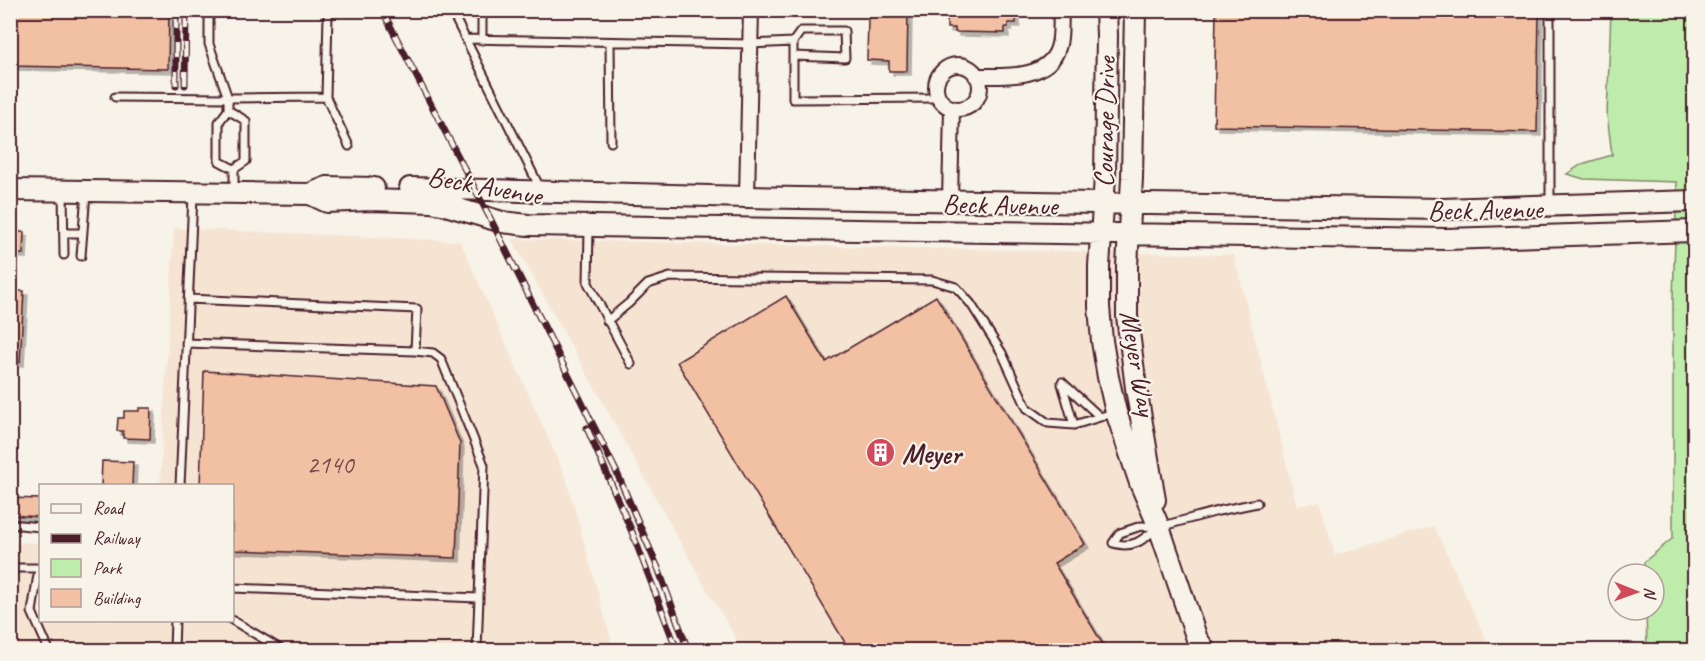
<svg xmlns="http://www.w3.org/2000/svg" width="1705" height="661" font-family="Caveat,sans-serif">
	<defs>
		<filter id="shadow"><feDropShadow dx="4" dy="4" stdDeviation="0" flood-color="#0004"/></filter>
	</defs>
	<rect width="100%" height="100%" fill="#f7f3e8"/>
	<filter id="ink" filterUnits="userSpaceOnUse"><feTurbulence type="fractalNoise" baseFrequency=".0167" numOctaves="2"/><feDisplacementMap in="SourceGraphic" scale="12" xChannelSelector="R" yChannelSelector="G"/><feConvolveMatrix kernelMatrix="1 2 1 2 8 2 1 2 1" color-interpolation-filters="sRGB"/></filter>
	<g filter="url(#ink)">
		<!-- built -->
		<path fill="#f6e4d3" d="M174,228L460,241L566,478L614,650H11L10,542L40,543V620H232V486L160,485Z
			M512,239L1234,255L1297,506L1320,502L1335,555L1434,526L1491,650H743L703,583Z"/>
		<!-- green -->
		<path fill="#beecaa" stroke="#84866a" stroke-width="1.5" d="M1611,11H1694V650H1647L1646,610H1654V574H1644V562L1673,538V298L1677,182L1584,179L1567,174L1582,164L1612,155L1607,115Z"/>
		<!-- building -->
		<path fill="#f2c0a3" stroke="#4a1f2b" stroke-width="1.5" filter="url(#shadow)" d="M10,10H169L168,69L10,66Z
			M876,10H908L907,71H889V61L867,60L868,17H876Z
			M947,10H1016V23H1008V27H1005V33L955,32V28H947Z
			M1216,10H1539L1537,132L1214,126Z
			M10,232H24L23,254H10Z
			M10,291H24L20,362H10Z
			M786,296L826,362L936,296L1085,544L1054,563L1107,651H850L677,362Z
			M204,371L436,386L460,443L456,558L232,550V486H200Z
			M139,408H151L150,439L123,438V431H117L118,418H124V411H139Z
			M102,461L133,462L132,486H101Z
			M10,498L40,499V517L10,515Z"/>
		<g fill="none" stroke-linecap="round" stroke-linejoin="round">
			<defs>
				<path id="lane" d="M209,10V44L228,98V110L219,122V161L234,169L246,161V121L228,110
					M451,10L540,188
					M482,10V40
					M466,39L750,44L793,42V99L939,98
					M610,42L611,142
					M793,42L801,31H844L845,58L793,56
					M115,97L228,98L326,97L349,146
					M326,97L328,15L326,10
					M234,169V191
					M63,191L64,255
					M1550,203V10
					M589,229L588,283L631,364
					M64,233H82
					M81,256L86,193
					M188,299L417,309L415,351L433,353L441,359L484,465L477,650
					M607,321L629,303L648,284L670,277L932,280L956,287L971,304L1002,353L1027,408L1048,423L1074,425L1113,413
					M186,343L415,351
					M1062,382L1100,417
					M1062,384L1074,425
					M180,486L193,196
					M10,524L40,527
					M1157,528C1142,541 1132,549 1113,543L1120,533L1141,526L1159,527L1218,511L1257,503
					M10,568H40
					M39,568L32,612L49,650
					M232,588L478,598
					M232,620L282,650
					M174,650L175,620"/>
				<path id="street" d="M936 87a22 22 0 1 1 44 0a22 22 0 1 1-44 0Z
					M976,76C1003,76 1048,80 1058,48C1062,36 1060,23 1061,10
					M747,197L751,10
					M950,201L952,108"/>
				<path id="secondary" d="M1106,10L1107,35L1105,177L1099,266V307L1102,341L1108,377L1116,412L1140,483L1159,527L1197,639L1205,650
					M1135,10L1132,178L1127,266V316L1136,388L1155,500
					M410,188L747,197L1442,209L1694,201
					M10,190L310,194L327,202L371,200L431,202L442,204L502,222L528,225L1446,239L1694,231
					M310,194L327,187L374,188"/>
			</defs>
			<!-- lane casing -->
			<use href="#lane" stroke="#4a1f2b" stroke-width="11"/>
			<!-- street casing -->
			<use href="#street" stroke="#4a1f2b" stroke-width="18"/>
			<!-- secondary casing -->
			<use href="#secondary" stroke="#4a1f2b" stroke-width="24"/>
			<!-- lane -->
			<use href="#lane" stroke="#f7f3e8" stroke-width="7"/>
			<!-- street -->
			<use href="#street" stroke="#f7f3e8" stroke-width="14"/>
			<!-- secondary -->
			<use href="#secondary" stroke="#f7f3e8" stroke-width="20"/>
			<defs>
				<path id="rail" d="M382,10L490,218L617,473L658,568L688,650
					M176,85V10
					M185,85L186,10
					M587,428L632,532L677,650"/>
			</defs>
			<!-- rail casing -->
			<use href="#rail" stroke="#4a1f2b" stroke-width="7"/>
			<!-- rail -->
			<use href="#rail" stroke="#f7f3e8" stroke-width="4.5" stroke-dasharray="14" stroke-linecap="butt"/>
		</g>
	</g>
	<!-- icons -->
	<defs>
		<symbol id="building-disc" viewBox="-11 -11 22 22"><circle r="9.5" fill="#d1495b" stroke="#f7f3e8"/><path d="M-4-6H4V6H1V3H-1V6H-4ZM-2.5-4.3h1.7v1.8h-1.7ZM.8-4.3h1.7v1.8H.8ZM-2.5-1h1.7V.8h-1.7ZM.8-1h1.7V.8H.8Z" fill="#fff"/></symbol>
	</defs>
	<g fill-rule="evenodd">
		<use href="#building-disc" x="864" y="436" width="33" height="33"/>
	</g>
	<g text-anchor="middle" stroke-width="4.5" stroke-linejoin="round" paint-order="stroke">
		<!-- number labels -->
		<g font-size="26" fill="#744749">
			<text x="330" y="473">2140</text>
		</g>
		<!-- street labels -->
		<g font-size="28" fill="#4a1f2b" stroke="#f7f3e8">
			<text transform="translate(1104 122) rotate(-89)" y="10">Courage Drive</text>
			<text transform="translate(485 185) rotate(10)" y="10">Beck Avenue</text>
			<text transform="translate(1000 204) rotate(1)" y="10">Beck Avenue</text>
			<text transform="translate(1485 209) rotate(-1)" y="10">Beck Avenue</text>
			<text transform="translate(1139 363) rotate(80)" y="10">Meyer Way</text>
		</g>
		<!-- poi labels -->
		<g font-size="28" font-weight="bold" fill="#4a1f2b" stroke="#f7f3e8" text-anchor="start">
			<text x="902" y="463">Meyer</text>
		</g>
	</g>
	<!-- margin -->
	<rect width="1705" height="661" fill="none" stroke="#f7f3e8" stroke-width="36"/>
	<rect x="18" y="18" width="1669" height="625" fill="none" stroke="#4a1f2b" stroke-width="2" filter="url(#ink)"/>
	<!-- legend -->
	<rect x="39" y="484" width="195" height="138" fill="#f7f3e8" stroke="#b29e9c" stroke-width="1.5"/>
	<rect x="51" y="504" width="30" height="9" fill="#f7f3e8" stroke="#b29e9c" stroke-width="1.5"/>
	<text x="93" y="514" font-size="18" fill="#4a1f2b">Road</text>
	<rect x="51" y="534" width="30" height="9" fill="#4a1f2b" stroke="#b29e9c" stroke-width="1.5"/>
	<text x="93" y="544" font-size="18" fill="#4a1f2b">Railway</text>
	<rect x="51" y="559" width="30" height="18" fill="#beecaa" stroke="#b29e9c" stroke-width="1.5"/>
	<text x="93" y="574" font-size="18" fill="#4a1f2b">Park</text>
	<rect x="51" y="589" width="30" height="18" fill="#f2c0a3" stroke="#b29e9c" stroke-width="1.5"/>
	<text x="93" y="604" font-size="18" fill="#4a1f2b">Building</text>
	<!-- north arrow -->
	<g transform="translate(1636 592) rotate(91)"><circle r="28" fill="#f7f3e8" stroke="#b29e9c" stroke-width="1.5"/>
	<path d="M0-4.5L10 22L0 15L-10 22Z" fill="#d1495b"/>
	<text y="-9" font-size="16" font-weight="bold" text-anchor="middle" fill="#4a1f2b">N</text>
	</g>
</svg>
